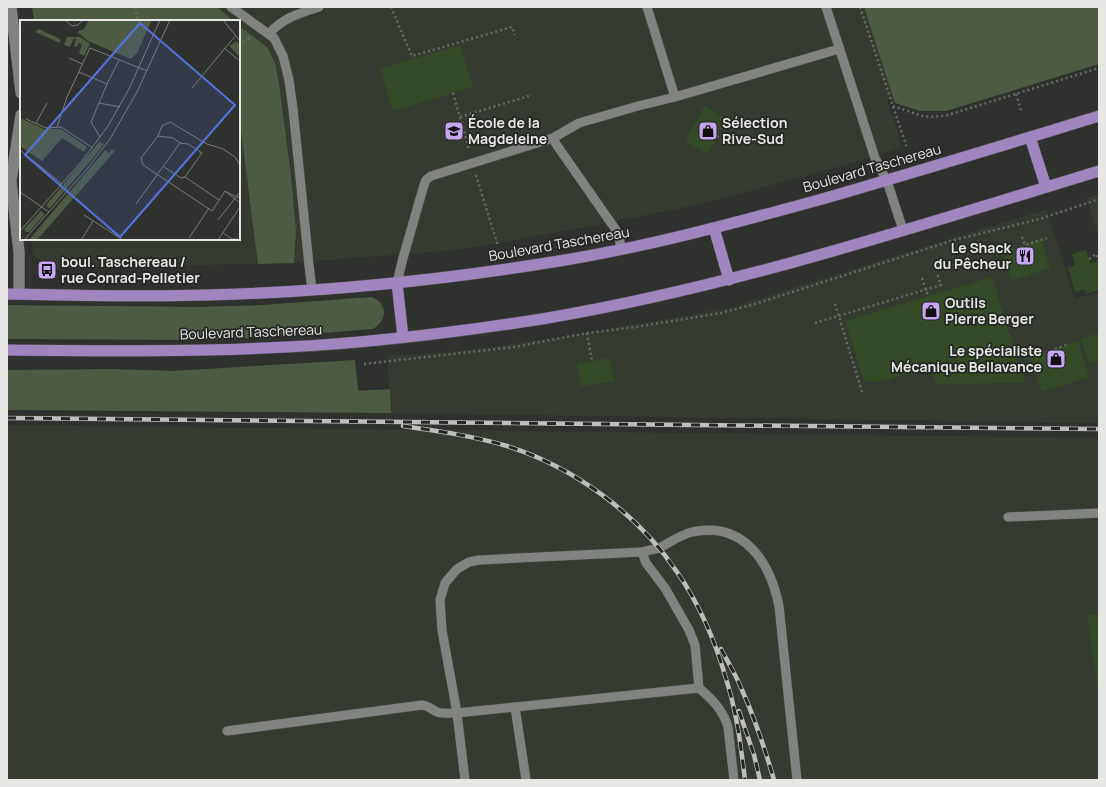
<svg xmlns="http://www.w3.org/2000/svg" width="1106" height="787" font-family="Manrope,sans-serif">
	<rect width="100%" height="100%" fill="#2f312e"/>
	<!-- built -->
	<path fill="#363b32" d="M32,7H1099V64L946,111H920L887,98L902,147L852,163L731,196L690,206L596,225L463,249L419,253L288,263L64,268L46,267L33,254L32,239H239V21H34Z
		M1099,194V238L1086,198Z
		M1046,210L1075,299L1099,292V423L391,413L387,356L460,351L570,336L732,307L975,231Z
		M7,425L1099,438V780H7Z"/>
	<!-- green -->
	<path fill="#4d5b44" d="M32,7H217L233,21H34Z
		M864,7H1099V64L946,111H920L895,103Z
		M239,26L267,47L275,63L279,84L291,176L296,232L294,263L258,264L239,115Z
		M371,297C388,303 388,320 373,329L275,337L202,340L7,339V305L198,307L263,305Z
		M355,360L358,391L390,389L391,413L7,410V370L111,369L173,371Z"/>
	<!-- building -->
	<path fill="#354a27" d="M460,45L473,87L393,111L380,69Z
		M705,106L727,120L707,154L685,140Z
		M1041,239L1050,268L1011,281L1002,252Z
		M1086,250L1090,263L1099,261V290L1086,294L1084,289L1075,292L1068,268L1075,266L1072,254Z
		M992,277L1025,383L936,384L930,366L884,381H864L845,321Z
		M1099,333V360L1089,363L1081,339Z
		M1078,341L1089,377L1042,392L1030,356Z
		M610,358L614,381L581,386L577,364Z
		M1099,614V692H1098L1087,615Z"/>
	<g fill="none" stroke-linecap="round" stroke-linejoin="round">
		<defs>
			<path id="service" d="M231,7L274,38L283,56L289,80L293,109L309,265L312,290
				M647,7L675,97L839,49
				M826,7L875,158L887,181L903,230
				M269,34C282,18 300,13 319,7
				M553,138L556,144L616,230L619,236L621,249
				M397,283L403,258L424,185L426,180L431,176L553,138L579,123L638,106L675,97
				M1008,517L1099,513
				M699,688C712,699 723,710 728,727L734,780
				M515,707L526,780
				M227,731L422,705C429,706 431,709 437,712C443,714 450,713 457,713L699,688L695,645L689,630L665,588L646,563L642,552
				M465,780L457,713L442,630L440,600L445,583L457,569L469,562L479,560L642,552L659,548C669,543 680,535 692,532C743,521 770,561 779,606L797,780"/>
			<path id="minor" d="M11,7L21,93
				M19,294V252L11,181L21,115"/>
			<path id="primary" d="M1030,137L1046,187
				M714,228L729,280
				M397,283L403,337
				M7,294C74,295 141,297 208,295C326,292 443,280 559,261C646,247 731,224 815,201C910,174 1004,145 1099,116
				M7,350C100,351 193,352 287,347C372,343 458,332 542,319C732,287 915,227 1099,171"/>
		</defs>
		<!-- service casing -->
		<use href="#service" stroke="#4d4f4c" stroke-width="10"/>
		<!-- minor casing -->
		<use href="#minor" stroke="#4d4f4c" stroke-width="12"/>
		<!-- primary casing -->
		<use href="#primary" stroke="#4d4f4c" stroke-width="12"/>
		<!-- path -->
		<path stroke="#686a67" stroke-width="2.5" stroke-dasharray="2 3" stroke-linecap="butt" d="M135,7L138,21
			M391,7L412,56L512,27L515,35
			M860,7L907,148
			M239,45L250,38
			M453,93L469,149
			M1016,94L1022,113
			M893,106L922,116L933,117L948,115L1099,68
			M460,117L532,95
			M717,136L731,145
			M476,175L498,246
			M1022,237L1025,245L1047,238
			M67,239L68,244
			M97,239L98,243
			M1089,259L1096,254L1099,261
			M922,278L928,296
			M835,304L863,395
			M815,323L941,285L937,273
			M587,333L592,361
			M1055,349L1066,345
			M364,364L514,347L587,333L636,327L721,313L755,304L954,240L1040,219L1099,199"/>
		<!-- service -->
		<use href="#service" stroke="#80837f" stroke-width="9"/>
		<!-- minor -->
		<use href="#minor" stroke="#80837f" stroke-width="11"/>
		<!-- primary -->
		<use href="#primary" stroke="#9f86bf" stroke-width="11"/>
		<defs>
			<path id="rail" d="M7,418L1099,429
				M403,426C438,431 473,436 507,446C574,467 638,514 677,572C700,605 716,643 727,682C737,714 741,747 745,780
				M721,649C728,662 736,675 742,690C755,719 765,749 774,780
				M739,711L754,755L760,780"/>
		</defs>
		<!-- rail casing -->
		<use href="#rail" stroke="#bebfbd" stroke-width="4.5"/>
		<!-- rail -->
		<use href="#rail" stroke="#252724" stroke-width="3" stroke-dasharray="9" stroke-linecap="butt"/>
	</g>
	<!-- icons -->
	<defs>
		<symbol id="school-square" viewBox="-11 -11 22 22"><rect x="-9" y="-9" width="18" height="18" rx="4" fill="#c6a6f0" stroke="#252724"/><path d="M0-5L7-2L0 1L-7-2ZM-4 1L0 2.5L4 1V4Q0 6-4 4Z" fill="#111"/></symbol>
		<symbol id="shop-square" viewBox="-11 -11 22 22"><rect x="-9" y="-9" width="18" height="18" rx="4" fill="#c6a6f0" stroke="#252724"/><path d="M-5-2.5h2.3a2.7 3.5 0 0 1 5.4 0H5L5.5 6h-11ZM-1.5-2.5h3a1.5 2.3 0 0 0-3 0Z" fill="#111"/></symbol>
		<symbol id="restaurant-square" viewBox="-11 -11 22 22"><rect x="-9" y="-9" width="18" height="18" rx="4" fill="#c6a6f0" stroke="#252724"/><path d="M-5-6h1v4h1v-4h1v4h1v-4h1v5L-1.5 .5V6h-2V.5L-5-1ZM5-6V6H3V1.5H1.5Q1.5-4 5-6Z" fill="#111"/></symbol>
		<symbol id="bus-square" viewBox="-11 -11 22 22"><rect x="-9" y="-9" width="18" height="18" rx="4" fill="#c6a6f0" stroke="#252724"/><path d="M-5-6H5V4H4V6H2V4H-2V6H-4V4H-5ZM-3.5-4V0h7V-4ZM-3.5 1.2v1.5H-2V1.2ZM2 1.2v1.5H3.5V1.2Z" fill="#111"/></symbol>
	</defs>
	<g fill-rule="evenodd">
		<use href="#school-square" x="443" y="120" width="22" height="22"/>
		<use href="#shop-square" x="697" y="120" width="22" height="22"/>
		<use href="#restaurant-square" x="1014" y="245" width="22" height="22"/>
		<use href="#bus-square" x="36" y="259" width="22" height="22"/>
		<use href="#shop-square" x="920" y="300" width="22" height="22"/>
		<use href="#shop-square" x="1045" y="348" width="22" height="22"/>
	</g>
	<g text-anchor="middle" stroke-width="3.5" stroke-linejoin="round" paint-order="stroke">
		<!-- poi labels -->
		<g font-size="14" font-weight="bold" fill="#e7e8e6" stroke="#252724" text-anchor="start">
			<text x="468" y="128">École de la<tspan x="468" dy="16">Magdeleine</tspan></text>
			<text x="722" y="128">Sélection<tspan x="722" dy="16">Rive-Sud</tspan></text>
			<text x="1011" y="253" text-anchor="end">Le Shack<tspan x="1011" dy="16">du Pêcheur</tspan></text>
			<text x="61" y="267">boul. Taschereau /<tspan x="61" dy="16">rue Conrad-Pelletier</tspan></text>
			<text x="945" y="308">Outils<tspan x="945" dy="16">Pierre Berger</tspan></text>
			<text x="1042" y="356" text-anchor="end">Le spécialiste<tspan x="1042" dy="16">Mécanique Bellavance</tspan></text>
		</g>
		<!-- street labels -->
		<g font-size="14" fill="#e7e8e6" stroke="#252724">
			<text transform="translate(872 168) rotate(-16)" y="5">Boulevard Taschereau</text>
			<text transform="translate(559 244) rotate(-10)" y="5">Boulevard Taschereau</text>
			<text transform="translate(251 332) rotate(-2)" y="5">Boulevard Taschereau</text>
		</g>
	</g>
	<!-- overview -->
	<g transform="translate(20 20)">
		<rect width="220" height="220" fill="#2f312e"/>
		<path d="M69,0H132L117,33L111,39L68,21L57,12L64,9ZM19,9L40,19V23L15,12ZM47,17H60L70,24L64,36L59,33L62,25L59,23L57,27L54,26L56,19L54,18L50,27L44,25ZM217,21L220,26V37L209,26ZM0,98L24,109H41L67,127L64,132L42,118L22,141L0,126ZM79,122L84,124L74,137L30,188L27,187V184ZM92,129L95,131L17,220H9L85,130L89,133ZM21,191L25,194L9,212H6L4,209Z" fill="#4d5b44"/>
		<path fill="none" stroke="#797a78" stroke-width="1" d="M45,0L52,6L58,5L63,0M203,0L220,21M204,28L220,41M49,38L62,44M59,52L87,64L99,40M172,68L216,15M79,83L100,87M6,99L26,108L41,107L73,128M16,103L27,83M37,107L47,77L70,28L127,51M80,117L71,102L87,64M160,123L168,124L182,133L165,157M0,130L42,164M144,147L161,158L165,157L199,180M205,171L192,191L123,145L121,138L138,116L142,106L150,102L187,124L203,129L215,137L220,145M205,171L220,183M0,172L29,192M206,172L220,178M116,184L160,123L153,118L138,116M64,195L103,220M198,200L220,172M0,211L62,141L88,106L109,69L140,0M203,213L212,219H217M169,218L189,188M4,220L67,149L90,119L117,72L150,0M61,220L73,201M198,220L220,187"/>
		<path fill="#5074dc" fill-opacity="0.15" stroke="#5074dc" stroke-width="2" d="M120,3L215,85L100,217L5,135Z"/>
		<rect width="220" height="220" fill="none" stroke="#e7e8e6" stroke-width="2"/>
	</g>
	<!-- border -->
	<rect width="1106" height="787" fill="none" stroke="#e7e8e6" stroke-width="16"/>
</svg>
